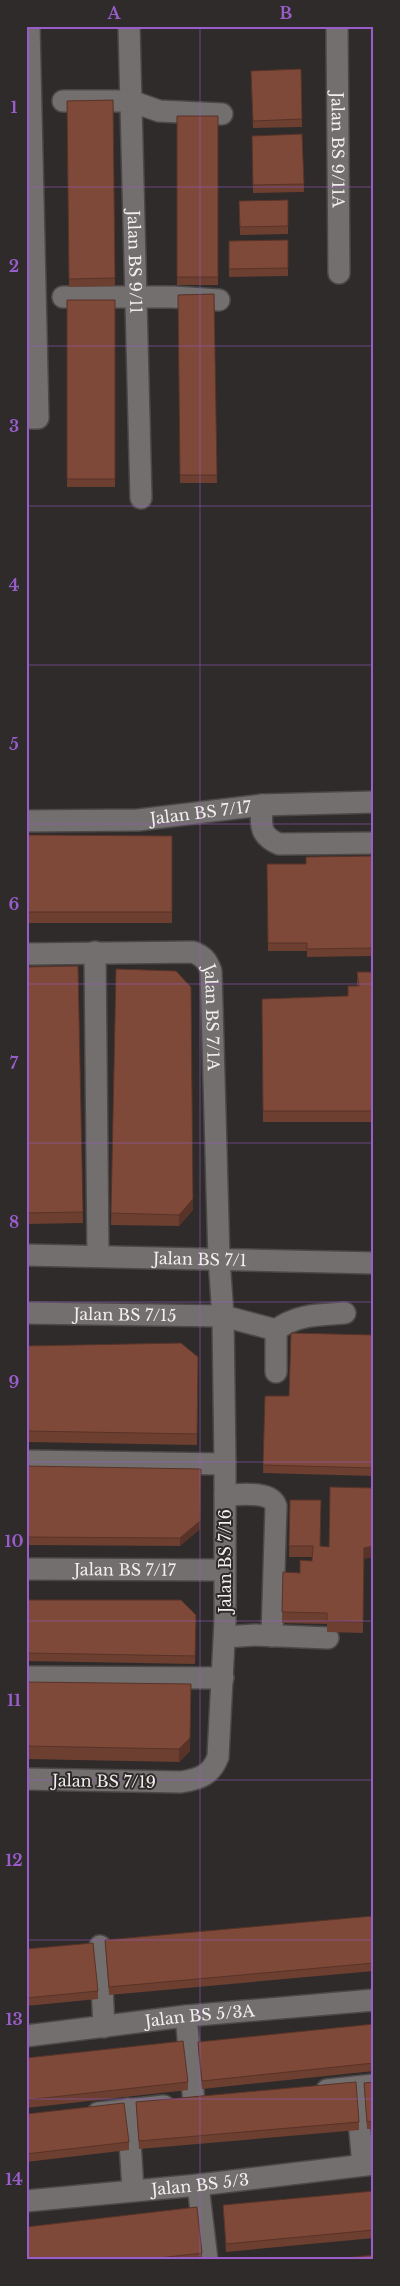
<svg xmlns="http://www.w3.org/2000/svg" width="400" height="2286" font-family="'Libre Baskerville',serif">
	<rect width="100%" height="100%" fill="#2e2b2a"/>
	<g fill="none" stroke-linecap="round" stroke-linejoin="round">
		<defs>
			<g id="minor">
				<path id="s1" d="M129,26L141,498"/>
				<path id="s2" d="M337,26L339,273"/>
				<path d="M63,101H131L159,111L222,114"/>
				<path d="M63,297H173L219,300"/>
				<path d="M26,418H38L29,26"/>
				<path d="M262,805C261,826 259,835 279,844L374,843"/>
				<path id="s3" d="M26,821L138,820L262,805L374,802"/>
				<path d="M95,952L98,1256"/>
				<path id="s4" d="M26,954L193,952C203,956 207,960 211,971L219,1259L223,1316L225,1464V1621L218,1757C211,1775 200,1779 181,1782L26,1779"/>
				<path id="s5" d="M26,1255L374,1263"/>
				<path id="s6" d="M26,1313L223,1316L276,1330C297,1314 319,1315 345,1313"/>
				<path d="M276,1330V1372"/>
				<path d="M26,1461L225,1464"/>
				<path d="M225,1495C239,1495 271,1490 276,1506L272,1636"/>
				<path id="s7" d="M26,1569L224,1570"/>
				<path d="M225,1637L255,1635L328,1638"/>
				<path d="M26,1677L223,1678"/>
				<path d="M100,1946L104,2027"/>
				<path d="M186,2016L194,2103"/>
				<path id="s8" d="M26,2036L186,2016L374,2000"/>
				<path d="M356,2087L363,2165"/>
				<path d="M327,2090L374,2085"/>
				<path d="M128,2109L133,2190"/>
				<path d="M98,2113L164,2106"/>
				<path d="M198,2185L207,2260"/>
				<path id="s9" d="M26,2201L198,2185L374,2164"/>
			</g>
		</defs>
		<!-- minor casing -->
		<use href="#minor" stroke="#4c4848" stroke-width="24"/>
		<!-- minor -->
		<use href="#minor" stroke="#736f6e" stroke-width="21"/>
	</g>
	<!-- wall -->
	<path fill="#6c3f31" d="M301,69L302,127L253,128L251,71Z
		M113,100L115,286L69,287L67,101Z
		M177,116H218V285H177Z
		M302,134L304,192L253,193L252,136Z
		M288,200V234L240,235L239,201Z
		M288,240V276L229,277V241Z
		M214,294L217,483H180L178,295Z
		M67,300H115V487H67Z
		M26,835L172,836V923H26Z
		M374,856V956L307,957V951H268L267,864H306Z
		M78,966L83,1223L26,1224V967Z
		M116,969L193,1210L179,1226L111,1225Z
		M357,972H374V1122H263L262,999L348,996L357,986Z
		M374,1335V1476L263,1473L265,1396H289Z
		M26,1346L198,1357L197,1445L26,1442Z
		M26,1466L200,1529L180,1546L26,1545Z
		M290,1500L320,1546L364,1559L363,1633L327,1632V1624L282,1623L283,1572L300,1573L312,1561V1557H289Z
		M26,1600L196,1615L195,1664L26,1661Z
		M26,1682L190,1751L179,1762L26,1759Z
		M374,1929V1971L109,1995L105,1940Z
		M26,1949L98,1991V1999L26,2006Z
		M374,2024V2071L202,2089L198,2050V2042Z
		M26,2058L188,2082V2090L26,2108Z
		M374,2082V2129H367L364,2083Z
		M136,2102L359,2122V2130L139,2149Z
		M26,2114L129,2142V2150L26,2162Z
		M374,2191V2238L226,2252L223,2205Z
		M202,2253V2260H26Z"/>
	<!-- shaded-wall -->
	<path fill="#583328" d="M193,1199V1210L179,1226V1215Z
		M201,1469L200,1529L180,1546V1538Z
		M374,1546V1557L364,1559L363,1633L364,1548Z
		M191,1684L190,1751L179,1762V1749Z"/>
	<!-- building -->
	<path fill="#7e4939" stroke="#583328" d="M301,69L302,119L253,121L251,71Z
		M113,100L115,278L69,279L67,101Z
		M177,116H218V277H177Z
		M302,134L304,184L253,185L252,136Z
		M288,200V226L240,227L239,201Z
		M288,240V268L229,269V241Z
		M214,294L217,475H180L178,295Z
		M67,300H115V479H67Z
		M26,835L172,836V912H26Z
		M374,856V948L307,949V943H268L267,864H306V857Z
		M78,966L83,1212L26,1213V967Z
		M116,969L176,971L191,987L193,1199L179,1215L111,1213Z
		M357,972H374V1111H263L262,999L348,996V986H359Z
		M291,1333L374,1335V1468L263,1465L265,1396H289Z
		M181,1343L198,1357L197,1434L26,1431V1346Z
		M26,1466L201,1469L200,1521L180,1538L26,1537Z
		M330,1487L374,1488V1546L364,1548L363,1622L327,1621V1613L282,1612L283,1572L300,1573V1560L312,1561L313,1546H289L290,1500H321L320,1546L329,1547Z
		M26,1600H181L196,1615L195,1656L26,1653Z
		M26,1682L191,1684L190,1738L179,1749L26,1746Z
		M373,1916L374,1929V1963L109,1987L105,1940Z
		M93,1943L98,1991L26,1998V1949Z
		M374,2024V2063L202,2081L198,2042Z
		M183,2041L188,2082L26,2100V2058Z
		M356,2082L359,2122L139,2141L136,2102Z
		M374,2082V2121L367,2122L364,2083Z
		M124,2103L129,2142L26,2154V2114Z
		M374,2191V2230L226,2244L223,2205Z
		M197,2207L202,2253L142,2260H26V2227Z
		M374,2255V2260H324Z"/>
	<!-- grid -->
	<path fill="none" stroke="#995dcb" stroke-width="1" stroke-opacity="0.55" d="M200,26V2260M26,187H374M26,346H374M26,506H374M26,665H374M26,824H374M26,984H374M26,1143H374M26,1302H374M26,1462H374M26,1621H374M26,1780H374M26,1940H374M26,2099H374"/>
	<g text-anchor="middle" stroke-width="4" stroke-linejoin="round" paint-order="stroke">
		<!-- street labels -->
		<g font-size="16" fill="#f2efee" stroke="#2e2b2a">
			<text dy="6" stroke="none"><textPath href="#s2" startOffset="124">Jalan BS 9/11A</textPath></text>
			<text dy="6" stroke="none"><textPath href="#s1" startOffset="236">Jalan BS 9/11</textPath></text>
			<text dy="6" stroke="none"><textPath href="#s3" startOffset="175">Jalan BS 7/17</textPath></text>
			<text dy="6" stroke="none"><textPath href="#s4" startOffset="241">Jalan BS 7/1A</textPath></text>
			<text dy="6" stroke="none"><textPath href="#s5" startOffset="174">Jalan BS 7/1</textPath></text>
			<text dy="6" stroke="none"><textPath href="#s6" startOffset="99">Jalan BS 7/15</textPath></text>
			<text transform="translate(225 1561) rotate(-90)" y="6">Jalan BS 7/16</text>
			<text dy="6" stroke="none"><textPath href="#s7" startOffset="99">Jalan BS 7/17</textPath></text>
			<text transform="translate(104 1781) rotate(1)" y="6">Jalan BS 7/19</text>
			<text dy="6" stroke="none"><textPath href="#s8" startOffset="175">Jalan BS 5/3A</textPath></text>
			<text dy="6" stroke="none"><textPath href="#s9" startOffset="175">Jalan BS 5/3</textPath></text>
		</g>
	</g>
	<!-- border -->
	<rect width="400" height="2286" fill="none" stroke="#2e2b2a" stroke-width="55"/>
	<rect x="28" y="28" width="344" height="2230" fill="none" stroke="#995dcb" stroke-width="2"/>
	<g font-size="16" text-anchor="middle" font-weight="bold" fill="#995dcb">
		<text x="114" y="19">A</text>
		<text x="286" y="19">B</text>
		<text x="14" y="113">1</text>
		<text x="14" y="272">2</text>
		<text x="14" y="432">3</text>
		<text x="14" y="591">4</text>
		<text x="14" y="750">5</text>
		<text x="14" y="910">6</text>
		<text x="14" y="1069">7</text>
		<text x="14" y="1228">8</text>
		<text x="14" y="1388">9</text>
		<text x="14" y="1547">10</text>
		<text x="14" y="1706">11</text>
		<text x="14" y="1866">12</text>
		<text x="14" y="2025">13</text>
		<text x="14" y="2185">14</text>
	</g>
</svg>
